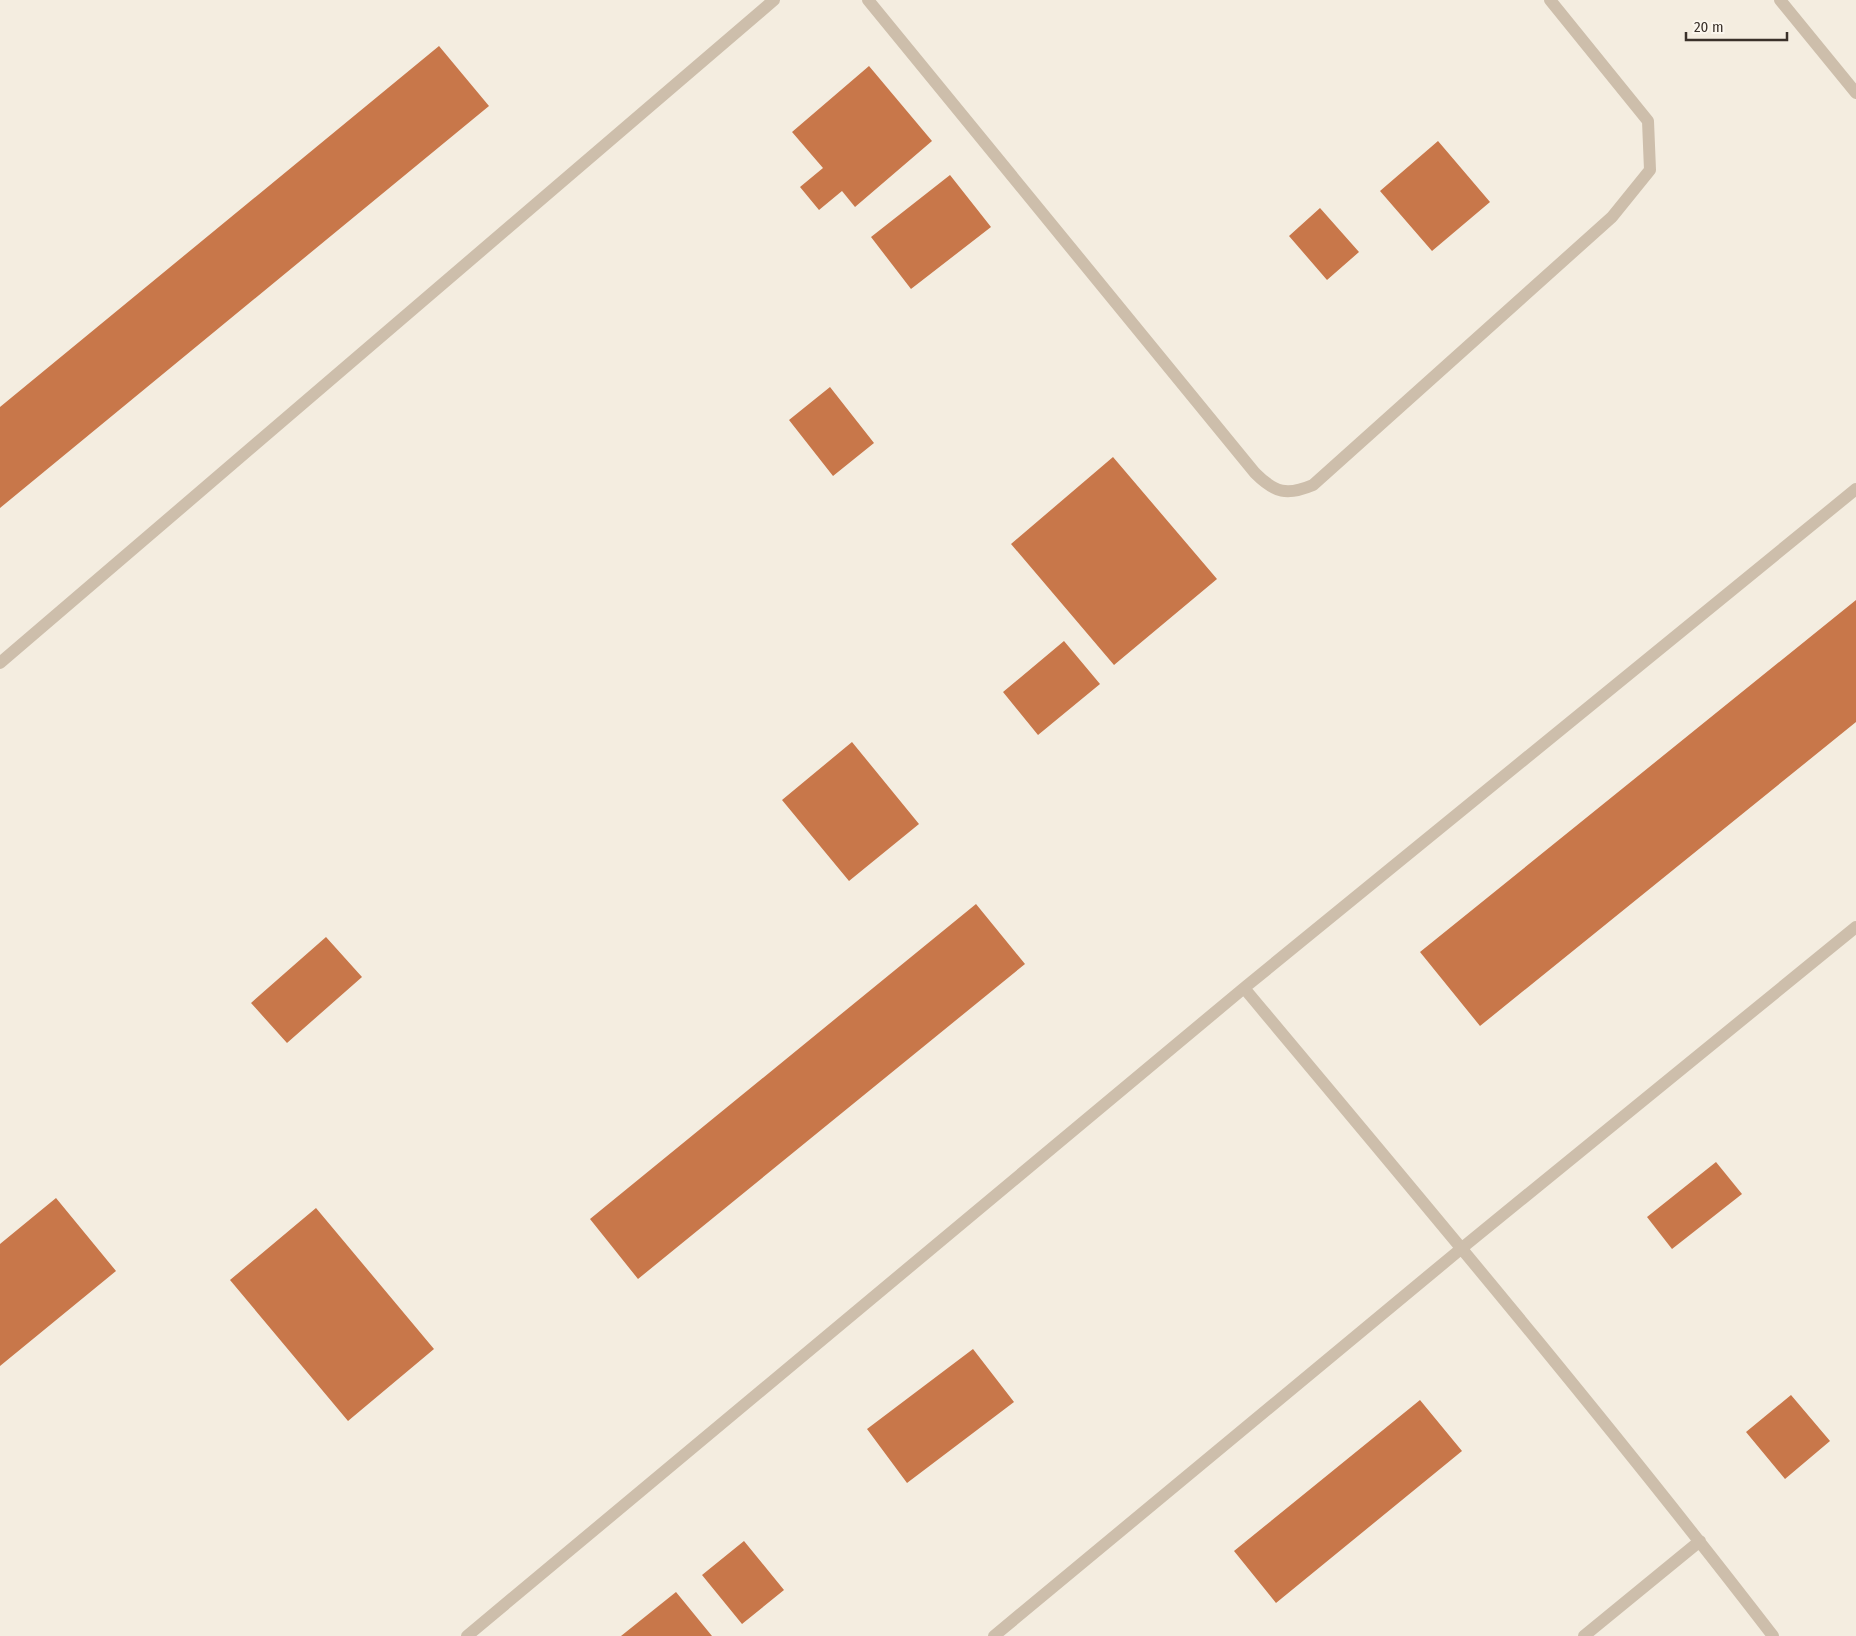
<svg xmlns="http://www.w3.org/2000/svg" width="1856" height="1636" font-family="'Fira Sans Condensed',sans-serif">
	<rect width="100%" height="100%" fill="#f4ede0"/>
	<!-- building -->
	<path fill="#c8774a" d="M439,46L489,106L0,508V407Z
		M869,66L932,141L855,207L842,191L819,210L800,187L823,168L792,132Z
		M1438,141L1490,202L1432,251L1380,191Z
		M950,175L991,227L911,289L871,237Z
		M1320,208L1359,252L1327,280L1289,236Z
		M830,387L874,443L833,476L789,420Z
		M1113,457L1217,579L1114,665L1011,544Z
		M1856,600V722L1480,1026L1420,952Z
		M1064,641L1100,684L1038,735L1003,692Z
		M852,742L919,824L849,881L782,800Z
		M976,904L1025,964L638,1279L590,1219Z
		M326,937L362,977L287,1043L251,1003Z
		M1716,1162L1742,1194L1672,1249L1647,1217Z
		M56,1198L116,1271L0,1366V1244Z
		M316,1208L434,1349L348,1421L230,1280Z
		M973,1349L1014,1402L907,1483L867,1429Z
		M1791,1395L1830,1441L1785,1479L1746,1432Z
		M1420,1400L1462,1451L1276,1603L1234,1551Z
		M744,1541L784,1590L742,1624L702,1575Z
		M676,1592L712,1636H621Z"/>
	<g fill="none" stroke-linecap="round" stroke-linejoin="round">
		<!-- service -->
		<path stroke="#cdbeab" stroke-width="12" d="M868,0L1255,473C1275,493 1287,496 1313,485L1612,217L1650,170L1648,121L1550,0
			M1780,0L1856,93
			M1244,988C1423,1202 1603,1415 1773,1636
			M467,1636L1244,988L1856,489
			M994,1636L1462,1248L1856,927
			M1584,1636L1700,1541"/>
		<!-- minor -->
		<path stroke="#cdbeab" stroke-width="12" d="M0,663L774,0"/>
	</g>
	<!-- scale -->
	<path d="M1686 32v8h101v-8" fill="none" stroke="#3a312a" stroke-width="2.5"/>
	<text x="1694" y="32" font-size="15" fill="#3a312a" stroke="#fbf6ed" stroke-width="4" paint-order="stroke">20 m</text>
</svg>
